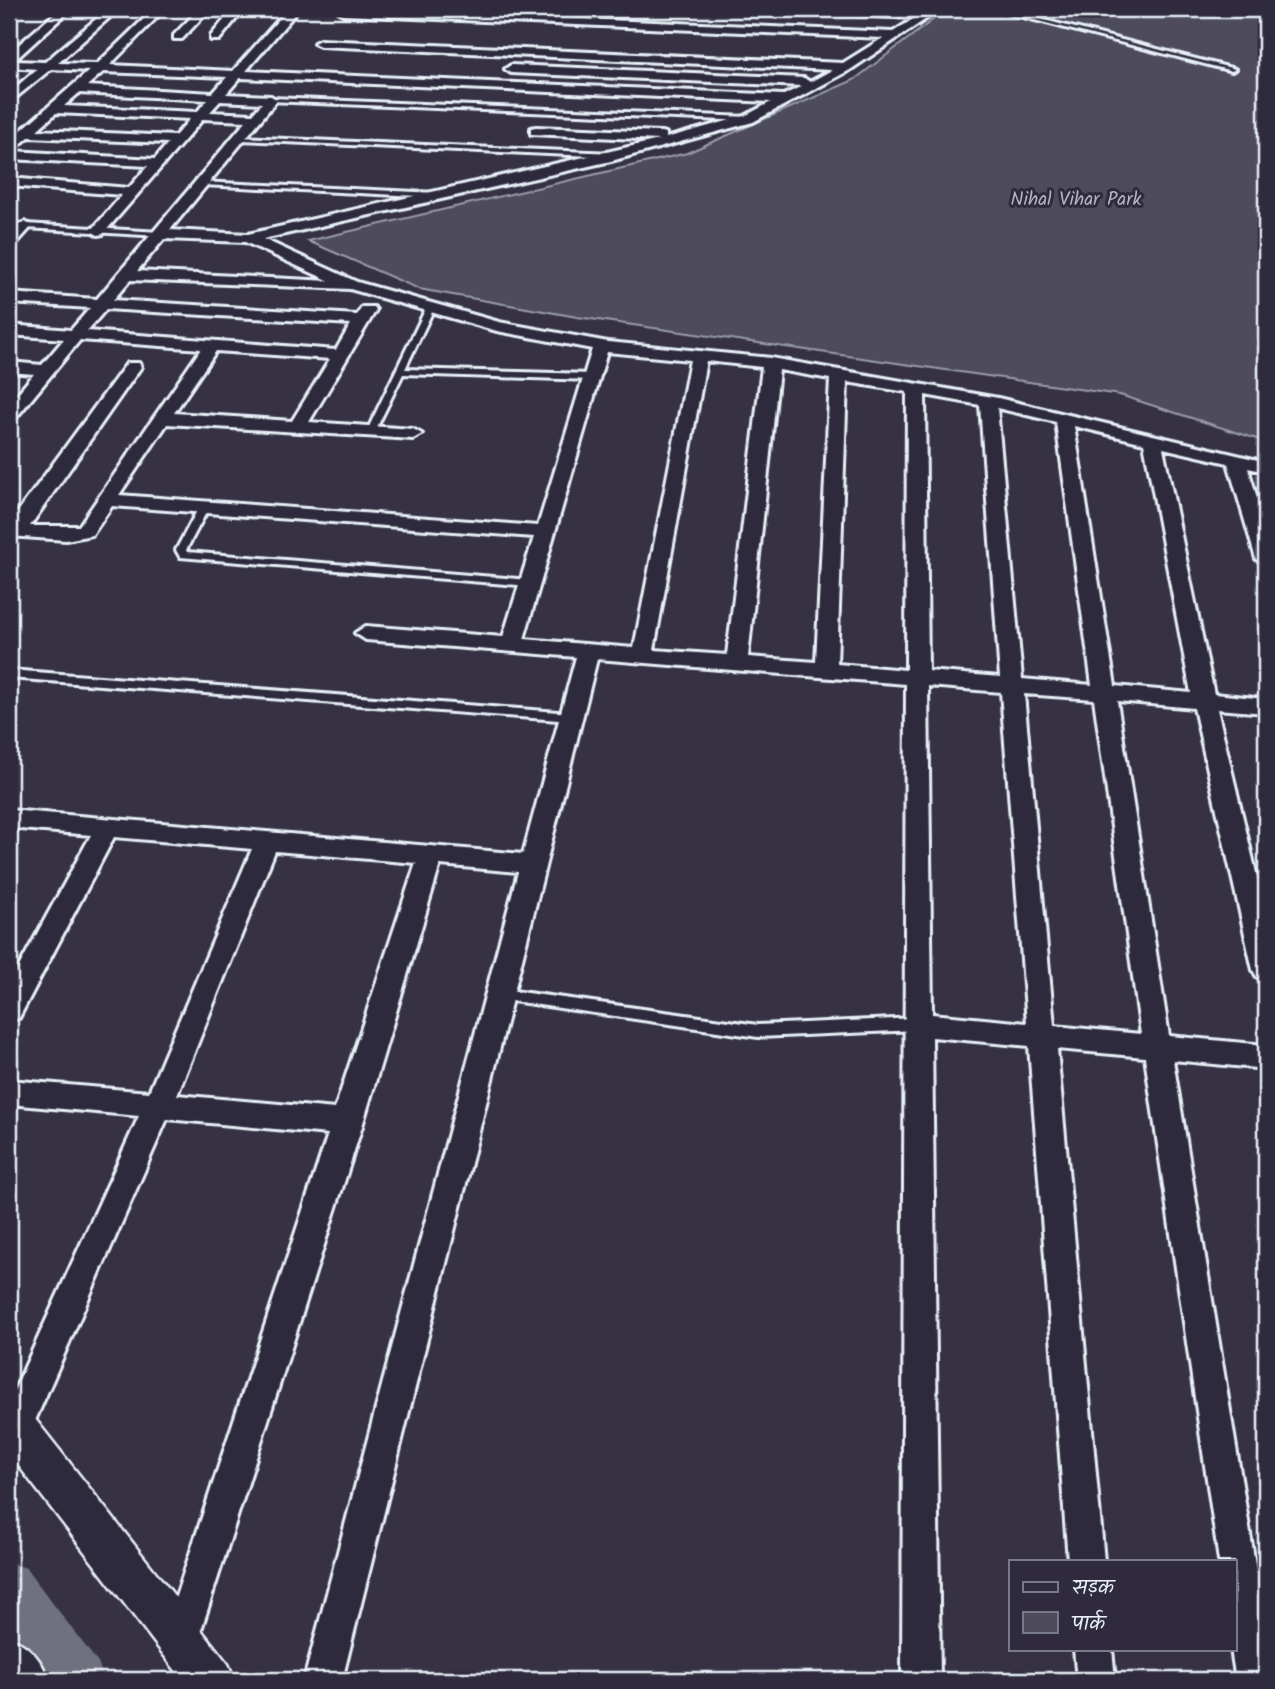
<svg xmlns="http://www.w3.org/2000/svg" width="1275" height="1689" font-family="Kalam,'Playpen Sans Deva',sans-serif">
	<rect width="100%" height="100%" fill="#363244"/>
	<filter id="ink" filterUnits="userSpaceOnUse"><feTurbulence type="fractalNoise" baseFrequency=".0143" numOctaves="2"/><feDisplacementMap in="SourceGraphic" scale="14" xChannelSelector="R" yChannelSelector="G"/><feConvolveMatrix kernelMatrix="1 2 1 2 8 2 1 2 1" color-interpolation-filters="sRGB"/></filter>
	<g filter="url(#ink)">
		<!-- green -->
		<path fill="#4d4b5c" stroke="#9a9eaa" stroke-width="2" d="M947,9H1266V442L1120,395L577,317L419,289L308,241L687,153L854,80Z"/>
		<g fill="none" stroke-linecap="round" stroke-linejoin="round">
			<!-- canal -->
			<path fill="#70717f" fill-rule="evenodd" d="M9,1562L26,1568L98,1663L105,1680H51L9,1624Z"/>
			<defs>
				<path id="service" d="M992,9H1001L1235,69L1232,71Z
					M271,98L749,117L752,119L749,121L269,101Z
					M238,137L614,153L617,155L614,157L240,140L238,139Z
					M201,182L437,193L440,195L437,197L203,185L200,183Z
					M9,223L160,232L164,234L160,236L9,227Z
					M428,304L435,306L405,369L592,374L596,377L592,380L403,374L375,431L368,433L367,431Z
					M204,504L209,507L186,550L187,552L530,580L535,583L530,586L180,557L176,550L199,507Z
					M16,528L21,531L12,542L9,543V534Z
					M9,670L571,713L577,717L571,721L9,678Z
					M499,989L758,1025L918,1018L923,1020L925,1024L923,1028L918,1030L758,1037L499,999L494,998L492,994L494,990Z"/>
				<path id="minor" d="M22,9L9,18L10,9Z
					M60,9H71L14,61L45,62L108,9H119L58,63L97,64L154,9H165L110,65L233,71L288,9H299L246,71L784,95L802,86L511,73L505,69L511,65L804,78L810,82L832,70L320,46L314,43L320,40L843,63L883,38L344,15L339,12L345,9L893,32L915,18L795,12L790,9L924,12L941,9L850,70L753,122L611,161L263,239L357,282L499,322L608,342L771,358L998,398L1266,462V472L1248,468L1266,528V565L1256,559L1228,463L1163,448L1214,694L1266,699V713L1217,709L1266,915V980L1257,977L1253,970L1194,708L1117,701L1169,1036L1266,1045V1069L1173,1060L1266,1632V1680H1236L1231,1649H1235V1561H1219L1145,1057L1057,1049L1104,1561H1068L1029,1046L932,1037L940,1680H902L906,684L597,659L342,1680H304L518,872L440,865L363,1123L193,1655L180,1661L167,1655L161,1642L328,1134L167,1119L27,1439L15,1444L9,1441V1402L139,1116L9,1104V1080L149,1092L252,849L114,837L19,1018L9,1021V985L91,835L9,828V810L523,854L576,657L366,640L355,633L366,626L503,637L534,537L112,506L92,535L66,540L9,536V524L127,363H139L141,367L30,526H79L201,349L80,340L15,419L9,420V404L34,374L9,372V362L42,365L64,339L9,335V325L71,330L90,308L9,303V293L97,299L246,121L203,119L103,234L98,235L91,231L122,195L9,186V178L129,188L148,166L9,159V141L89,71L51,69L9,103V93L37,69L9,67V53ZM103,72L227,77L213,93L87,86ZM240,78L771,102L745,116L666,138V133L661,132L536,127L531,128V134L659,140L248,234L170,230L277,100L271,96L226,94ZM79,93L207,100L197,112L64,106ZM220,101L262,103L253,114L210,112ZM56,113L190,119L175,136L37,130ZM29,137L168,143L155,159L12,151ZM164,239L245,242L330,281L137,271ZM130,280L350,289L497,331L592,349L538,526L119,495L167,424L413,439L422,434L413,429L309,422L376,310L374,307H362L357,315L113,300ZM106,309L351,324L336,350L87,331ZM216,351L330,359L292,421L174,413ZM607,352L690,360L634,648L524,639ZM706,361L762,367L727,655L654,650ZM779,370L830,379L816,662L748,657ZM847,382L907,392L906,670L837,664ZM925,395L980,405L1000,677L928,671ZM997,408L1056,422L1092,685L1022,679ZM1074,426L1144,443L1191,693L1115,686ZM928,686L1001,692L1027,1023L932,1014ZM1024,694L1094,699L1141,1034L1054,1026ZM275,851L416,863L335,1109L177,1095Z
					M199,9H210L182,39H174V35Z
					M233,9H244L219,40H211V36Z
					M25,222L32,226L14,246L9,247V235Z
					M1074,1649H1112L1115,1680H1077Z"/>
				<path id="tertiary" d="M9,1400L24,1405L228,1664L235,1680H183L9,1453Z
					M9,1637C30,1646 41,1659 49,1680H9Z"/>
			</defs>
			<!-- service casing -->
			<use href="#service" stroke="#e8f1f8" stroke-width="6"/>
			<!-- minor casing -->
			<use href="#minor" stroke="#e8f1f8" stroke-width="6"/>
			<!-- tertiary casing -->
			<use href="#tertiary" stroke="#e8f1f8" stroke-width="5"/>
			<!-- service -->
			<use href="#service" fill="#2f2a3d" fill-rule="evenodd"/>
			<!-- minor -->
			<use href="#minor" fill="#2f2a3d" fill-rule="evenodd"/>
			<!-- tertiary -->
			<use href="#tertiary" fill="#2f2a3d" fill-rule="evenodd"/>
		</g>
	</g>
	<g text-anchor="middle" stroke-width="6" stroke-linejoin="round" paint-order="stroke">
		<!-- far-park labels -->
		<g font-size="19" fill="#b2b7c1" stroke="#2f2a3d">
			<text x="1076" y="205">Nihal Vihar Park</text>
		</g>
	</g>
	<!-- margin -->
	<rect width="1275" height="1689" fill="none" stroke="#2f2a3d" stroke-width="35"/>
	<rect x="18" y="18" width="1240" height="1654" fill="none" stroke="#e8f1f8" stroke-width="2.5" filter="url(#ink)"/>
	<!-- legend -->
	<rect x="1009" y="1560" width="228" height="91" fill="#2f2a3d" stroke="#797a88" stroke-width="2"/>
	<rect x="1023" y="1582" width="35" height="10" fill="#2f2a3d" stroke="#797a88" stroke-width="2"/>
	<text x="1072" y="1594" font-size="21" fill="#e8f1f8">सड़क</text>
	<rect x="1023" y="1612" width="35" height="21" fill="#4d4b5c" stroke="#797a88" stroke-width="2"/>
	<text x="1072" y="1630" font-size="21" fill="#e8f1f8">पार्क</text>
</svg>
